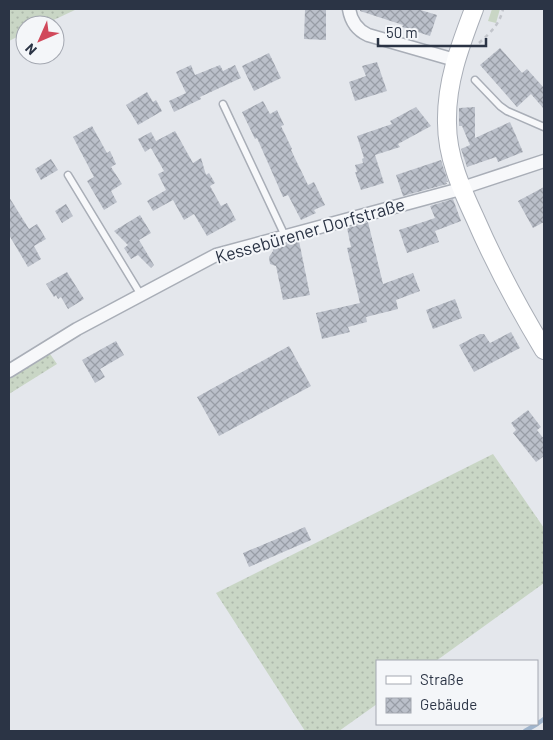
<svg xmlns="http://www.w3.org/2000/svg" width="553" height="740" font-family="Barlow,sans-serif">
	<defs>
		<pattern id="grass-dots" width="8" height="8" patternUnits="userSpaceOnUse" patternTransform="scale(1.25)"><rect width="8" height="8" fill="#c9d6c5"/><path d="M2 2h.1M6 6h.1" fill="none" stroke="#adb8ab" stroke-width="1.8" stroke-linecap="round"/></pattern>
		<pattern id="building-cross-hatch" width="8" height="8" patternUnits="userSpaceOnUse" patternTransform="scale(1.25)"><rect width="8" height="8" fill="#bbc0ca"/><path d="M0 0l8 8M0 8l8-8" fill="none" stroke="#989da6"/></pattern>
	</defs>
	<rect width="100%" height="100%" fill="#e4e7ec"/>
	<!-- grass -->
	<path fill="url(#grass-dots)" d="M9,9H77L43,25H25V33L9,41Z
		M48,351L57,364L9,394V375Z
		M493,454L544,528V583L436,661H377V704L339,731H305L216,593Z"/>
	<!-- garden -->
	<path fill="#c9d6c5" d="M492,9H500L496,23L488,21Z"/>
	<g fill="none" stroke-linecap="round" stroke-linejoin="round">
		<!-- stream -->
		<path stroke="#9fb4cc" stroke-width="4.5" d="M537,724L544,719
			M525,731L537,724"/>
	</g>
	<!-- building -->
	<path fill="url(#building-cross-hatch)" d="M360,9H417L437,15L430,36L402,27L403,25L360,11Z
		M305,10H326V40L304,39Z
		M500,48L522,73L527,69L544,88V109L531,94L517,107L480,65Z
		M269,53L281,78L254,91L242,66Z
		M377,62L387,91L355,101L349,82L366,76L362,66Z
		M191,65L195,75L220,65L223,71L235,65L241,78L200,97L201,99L174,112L169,101L186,93L176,72Z
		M147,92L153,102L156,100L162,111L138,125L126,105Z
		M263,101L270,114L277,110L284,125L281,126L292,149L291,150L308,185L314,182L325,205L314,210L316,213L301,220L288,195L283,197L257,138L255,139L242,112Z
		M416,107L431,126L398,144L400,147L375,155L384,183L361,190L355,172H357L355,165L363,163L362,159L364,158L357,136L392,124L390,121Z
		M475,107V138L510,122L523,152L498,162L496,157L467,167L461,149L470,145L462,126H459V108Z
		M92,126L107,153L110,151L116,164L111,167L122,184L111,191L117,202L104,210L87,181L94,177L73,137Z
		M175,131L193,163L201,158L206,175L209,173L215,183L210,186L221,206L227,203L236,220L207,236L194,214L184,220L173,200L153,211L147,201L166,190L158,174L164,171L151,148L145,152L138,139L151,132L156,141Z
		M51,159L58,170L41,180L35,169Z
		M441,160L448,182H446L447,184L403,196L396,175Z
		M544,187V222L533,228L518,201Z
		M9,197L29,229L37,224L46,239L34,246L41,259L28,267L9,235Z
		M453,199L461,221L435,231L439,242L407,253L399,230L435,218L430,206Z
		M66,204L73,216L62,223L55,211Z
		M140,215L151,233L139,240L154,265L151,268L138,255L131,259L124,248L128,245L114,231Z
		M368,222L383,284L413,273L420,291L396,300L398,309L366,317L367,322L348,327L350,332L322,339L316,313L360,303L347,248L351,247L347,228Z
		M299,241L310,295L283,300L276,266L270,264L269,257L273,251V248Z
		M67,272L84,299L68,309L61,297L58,299L56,295L54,297L46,284Z
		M455,299L462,318L433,329L426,310Z
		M511,332L520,348L474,372L459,345L480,334H484L490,343Z
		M116,341L124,355L100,369L105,377L95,383L82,360Z
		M289,346L311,386L219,436L197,397Z
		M528,410L541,427L537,430L544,439V456L536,462L513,433L516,430L511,423Z
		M305,527L311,540L249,567L243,553Z"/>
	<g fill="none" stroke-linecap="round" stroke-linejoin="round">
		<defs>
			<path id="service" d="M475,80L500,106L507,111L544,127
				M223,104L285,236
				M68,175L141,295"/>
			<path id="minor" d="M349,9C351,21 357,30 368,35L455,60
				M9,371L77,329L216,255L453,191L544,161"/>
			<path id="secondary" d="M474,9C460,46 446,82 447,123C447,157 461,188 475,218C495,264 518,307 544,350"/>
		</defs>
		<!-- service casing -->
		<use href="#service" stroke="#a9aeb7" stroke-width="9"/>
		<!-- minor casing -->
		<use href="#minor" stroke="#a9aeb7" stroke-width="15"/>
		<!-- secondary casing -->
		<use href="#secondary" stroke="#a9aeb7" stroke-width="20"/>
		<!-- path -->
		<path stroke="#c2c5cb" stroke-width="2.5" stroke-dasharray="4 4" stroke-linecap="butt" d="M479,43C490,33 500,24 503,9"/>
		<!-- service -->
		<use href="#service" stroke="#f7f8fa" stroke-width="6"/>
		<!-- minor -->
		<use href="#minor" stroke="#f7f8fa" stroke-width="12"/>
		<!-- secondary -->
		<use href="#secondary" stroke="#fff" stroke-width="18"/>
	</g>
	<g text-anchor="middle" stroke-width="4" stroke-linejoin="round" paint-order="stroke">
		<!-- street labels -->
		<g font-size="18" fill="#2b3445" stroke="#f4f6f9">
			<text transform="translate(310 231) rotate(-16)" y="6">Kessebürener Dorfstraße</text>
		</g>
	</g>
	<!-- border -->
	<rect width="553" height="740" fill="none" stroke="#2b3445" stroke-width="20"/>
	<!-- legend -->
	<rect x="376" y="660" width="162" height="65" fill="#f4f6f9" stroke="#a4a8b1"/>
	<rect x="386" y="676" width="25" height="8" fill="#ffffff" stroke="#a4a8b1"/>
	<text x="420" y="685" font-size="15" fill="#2b3445">Straße</text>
	<rect x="386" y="698" width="25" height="15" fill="url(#building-cross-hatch)" stroke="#a4a8b1"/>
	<text x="420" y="710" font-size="15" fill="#2b3445">Gebäude</text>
	<!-- north arrow -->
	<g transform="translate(40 40) rotate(225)"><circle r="24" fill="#f4f6f9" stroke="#a4a8b1"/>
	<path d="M0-4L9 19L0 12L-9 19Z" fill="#d1495b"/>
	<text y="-8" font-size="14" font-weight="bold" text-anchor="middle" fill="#2b3445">N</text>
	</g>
	<!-- scale -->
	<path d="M378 38v8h108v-8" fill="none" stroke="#2b3445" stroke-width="2.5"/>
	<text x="386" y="38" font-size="15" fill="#2b3445" stroke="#f4f6f9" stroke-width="4" paint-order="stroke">50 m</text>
</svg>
